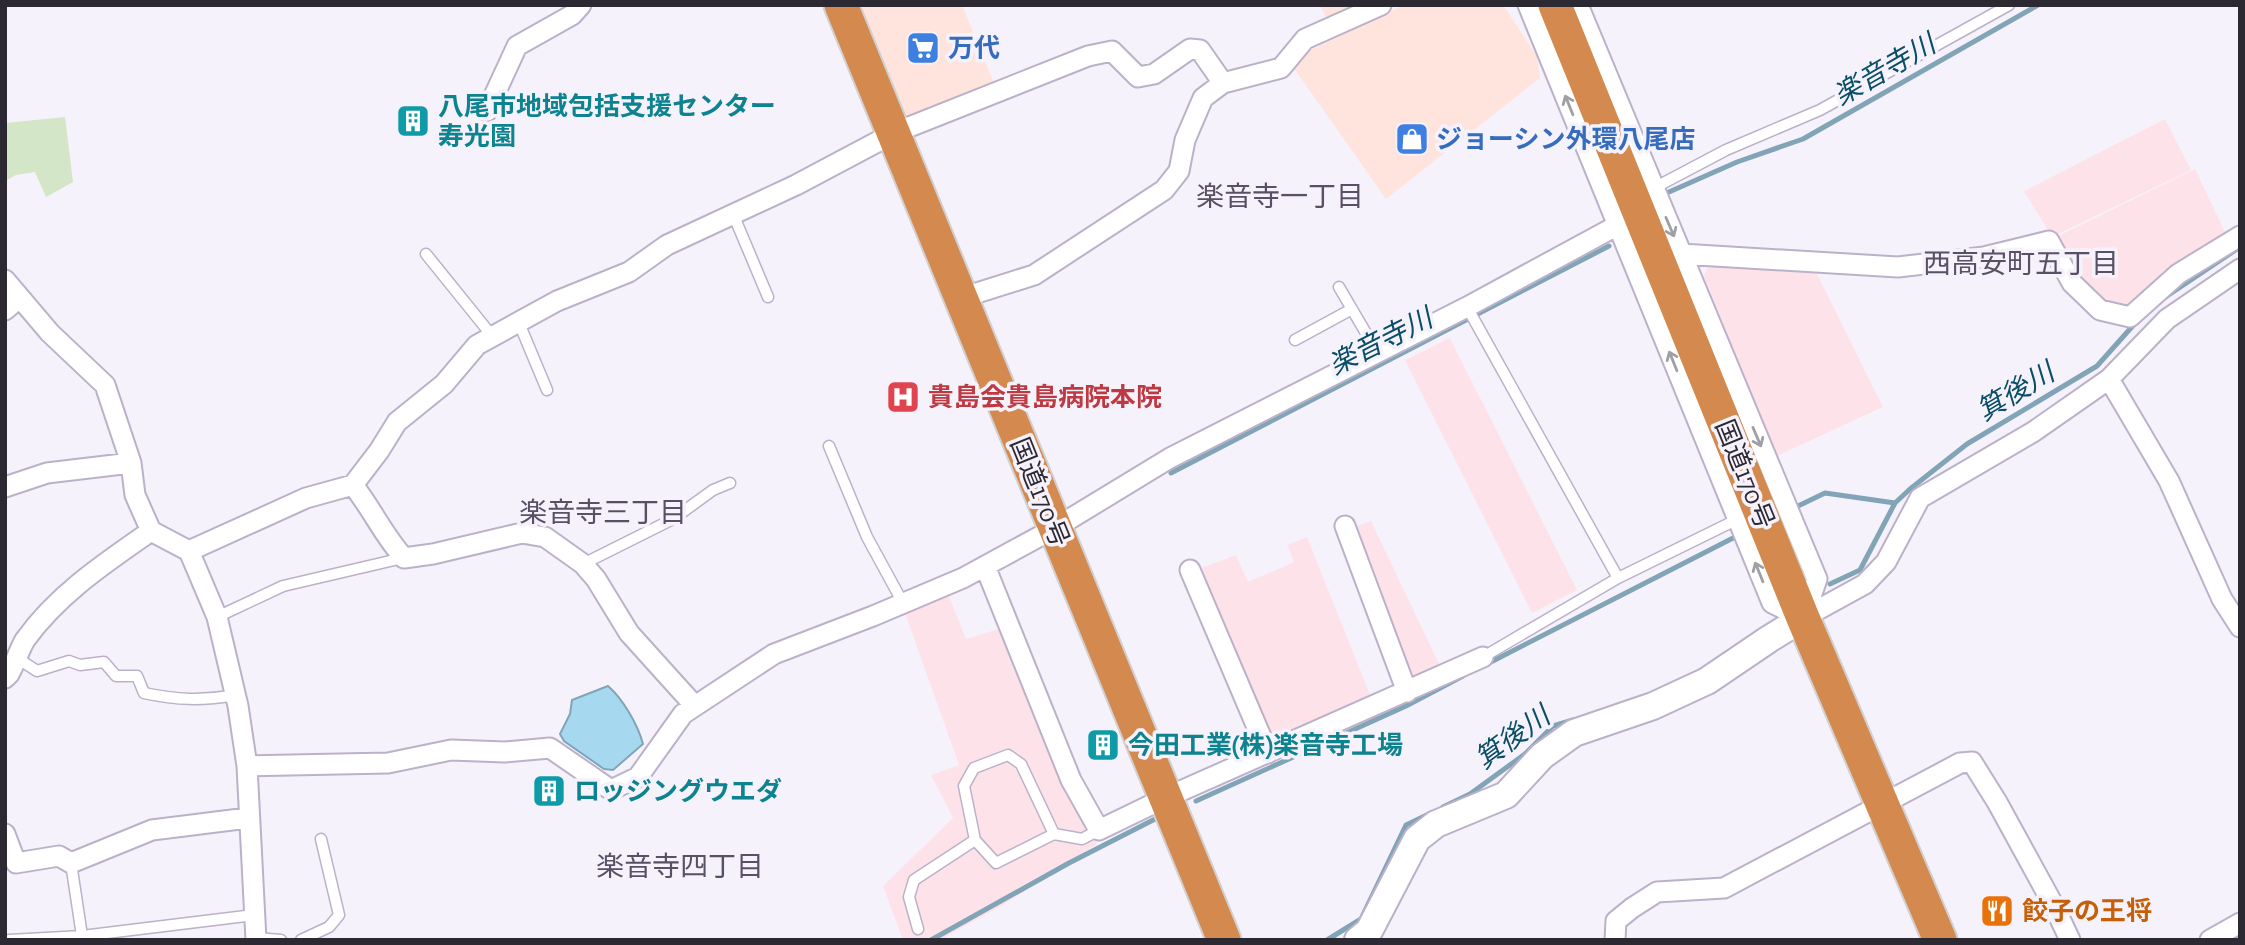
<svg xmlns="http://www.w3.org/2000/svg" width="2245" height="945" font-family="'Zilla Slab','Noto Sans JP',serif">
	<rect width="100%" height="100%" fill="#f6f2fc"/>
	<!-- commercial -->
	<path fill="#fee4dc" d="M852,5H962L996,88L900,124Z
		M1320,5H1357L1327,19Z
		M1404,5H1503L1537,56L1540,78L1386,199L1293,67L1311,50Z"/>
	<!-- industrial -->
	<path fill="#fde3e9" d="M2165,119L2191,170L2052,237L2024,191Z
		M2195,169L2227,236L2124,310L2099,305L2052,239Z
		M1708,266L1816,272L1883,407L1777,456L1704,276Z
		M1450,338L1577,590L1532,613L1405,360Z
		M1371,521L1442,670L1412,681L1354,527Z
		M1307,537L1373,702L1269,749L1196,570L1236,555L1248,582L1294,562L1287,545Z
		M947,591L966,639L1005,627L1043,726L1097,844L1003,905L940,940H903L883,886L953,818L931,775L959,765L905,613Z"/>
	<!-- green -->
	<path fill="#d3e6c7" d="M65,117L73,182L46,197L35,172L16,175L5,181V123Z"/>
	<!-- water -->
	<path fill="#a6d9ef" stroke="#82a4b7" stroke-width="2" d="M608,686C623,699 638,725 643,744L613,770L604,769L564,741L560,734L570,714L572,700Z"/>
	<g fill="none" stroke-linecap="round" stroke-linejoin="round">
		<!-- stream -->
		<path stroke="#82a4b7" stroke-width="5" d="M1669,192L1737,162L1803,139L2038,5
			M2167,296L2240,247
			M1171,473L1609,246
			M1796,507L1825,493L1895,503
			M1830,584L1860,570L1895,503L1910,489L1967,444L2097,366L2138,320
			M1487,664L1737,536
			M1196,801L1406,706L1463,676
			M1443,807L1470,794L1525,754L1553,726L1573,720
			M931,940L1069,863L1159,817
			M1327,940L1361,919L1406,825L1431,813"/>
		<defs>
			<path id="lane" d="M1654,188L1726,150L1820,110L2009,5
				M733,214L768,297
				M426,254L493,337
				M1339,287L1377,352
				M1467,307L1618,578
				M519,323L547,390
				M1295,340L1352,309
				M829,446L867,537L903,603
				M583,564L673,519L713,490L730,483
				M217,617L283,586L403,558
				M1483,657L1618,578L1738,519
				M17,658L37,671L69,661L80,665L104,662L116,676H137L144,693C177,700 202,701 235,695
				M1054,834L996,863L975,840L964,786L974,768L1008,755L1021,764L1054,834L1082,839L1099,830
				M71,863L82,936
				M918,929L909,897L914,880L975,840
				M256,938L281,940
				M9,940L82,936L254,915
				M301,940L329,927L339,915L321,839"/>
			<path id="street" d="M1528,5L1772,603L1802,618
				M1578,5L1817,579L1804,617
				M487,111L517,46L572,15L581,5
				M1681,254L1898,267L1984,257L2049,241L2072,283L2100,310L2130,317L2178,274L2240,236
				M5,280L50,333L105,385L131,463L135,495L151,531
				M961,298L1034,275L1164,190L1179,171L1185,140L1203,98L1223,83L1281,68L1305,39L1381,5
				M5,310L19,298
				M2109,379L2169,481L2222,599L2240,627
				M353,485C372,509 384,536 404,558L433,554L522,533L545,537L583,564L596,579L629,633L694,705
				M5,487L47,473L131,463
				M1345,526L1407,692
				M189,551L306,498L353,485L379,451L397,422L444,384L477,345L557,301L629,272L667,245L796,185L894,133L1088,56L1112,51L1138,77L1154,74L1190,49L1200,50L1223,83
				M985,566L1071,780L1099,830L1165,798L1483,657
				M1190,570L1268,753
				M1803,618L1865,584L1886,562L1920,498L2033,432L2109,379L2167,319L2240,269
				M5,678L9,674C15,664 19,650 25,640C58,594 105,563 151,531L189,551L217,617L238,706L247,766L256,940
				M247,766L388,763L451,750L505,752L550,748L611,790L638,777L683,714L774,654L873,616L963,578L1055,528L1170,458L1467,307L1618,225
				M5,834L16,863L59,856L71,863L152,830L248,818
				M1615,940L1616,921L1632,908L1657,892L1724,888L1960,763L1972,762L1997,802L2054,906L2070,940
				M2210,940L2240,923"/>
			<path id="secondary" d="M1358,940L1369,931L1417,839L1436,824L1506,795L1542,756L1574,733L1653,706L1707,681L1769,639L1803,618"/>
			<path id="highway" d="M841,5L1224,940
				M1555,5L1803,618L1940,940"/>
		</defs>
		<!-- lane casing -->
		<use href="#lane" stroke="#bbb1c9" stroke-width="13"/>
		<!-- street casing -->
		<use href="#street" stroke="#bbb1c9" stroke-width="23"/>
		<!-- secondary casing -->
		<use href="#secondary" stroke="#bbb1c9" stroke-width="30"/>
		<!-- highway casing -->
		<use href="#highway" stroke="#d1d0d2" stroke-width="37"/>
		<!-- lane -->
		<use href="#lane" stroke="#fff" stroke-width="10"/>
		<!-- street -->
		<use href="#street" stroke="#fff" stroke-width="19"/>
		<!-- secondary -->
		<use href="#secondary" stroke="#fff" stroke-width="26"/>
		<!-- highway -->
		<use href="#highway" stroke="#d48a4e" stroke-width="33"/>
	</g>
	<!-- one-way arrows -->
	<defs><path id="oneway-shaft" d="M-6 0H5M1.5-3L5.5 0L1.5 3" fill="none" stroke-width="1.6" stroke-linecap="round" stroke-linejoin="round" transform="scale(1.75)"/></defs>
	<g stroke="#a09fa3">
		<use href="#oneway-shaft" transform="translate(1569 105) rotate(-112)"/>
		<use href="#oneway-shaft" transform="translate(1670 227) rotate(67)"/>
		<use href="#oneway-shaft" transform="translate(1673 361) rotate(-112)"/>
		<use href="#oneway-shaft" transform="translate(1757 437) rotate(67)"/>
		<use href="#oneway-shaft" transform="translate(1759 572) rotate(-112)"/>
	</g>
	<!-- icons -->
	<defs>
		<symbol id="supermarket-square" viewBox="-11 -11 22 22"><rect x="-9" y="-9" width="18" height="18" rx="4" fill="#3f7fe0" stroke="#f6f2fc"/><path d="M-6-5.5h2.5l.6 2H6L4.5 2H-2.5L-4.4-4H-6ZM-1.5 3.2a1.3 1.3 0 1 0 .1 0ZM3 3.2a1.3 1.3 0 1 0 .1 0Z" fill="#fff"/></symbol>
		<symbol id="building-square" viewBox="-11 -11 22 22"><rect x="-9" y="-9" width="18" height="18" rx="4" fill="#0f9aa8" stroke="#f6f2fc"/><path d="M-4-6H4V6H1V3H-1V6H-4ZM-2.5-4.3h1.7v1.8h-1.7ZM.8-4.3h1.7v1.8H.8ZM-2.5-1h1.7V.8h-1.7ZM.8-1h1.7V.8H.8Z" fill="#fff"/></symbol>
		<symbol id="shop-square" viewBox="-11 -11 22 22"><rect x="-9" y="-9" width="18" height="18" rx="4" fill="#3f7fe0" stroke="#f6f2fc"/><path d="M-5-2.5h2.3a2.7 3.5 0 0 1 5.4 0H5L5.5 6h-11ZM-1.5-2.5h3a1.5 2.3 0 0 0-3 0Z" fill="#fff"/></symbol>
		<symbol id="hospital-square" viewBox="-11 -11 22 22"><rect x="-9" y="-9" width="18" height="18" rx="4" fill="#e0444e" stroke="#f6f2fc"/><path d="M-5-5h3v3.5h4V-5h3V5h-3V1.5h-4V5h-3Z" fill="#fff"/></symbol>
		<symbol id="restaurant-square" viewBox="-11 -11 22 22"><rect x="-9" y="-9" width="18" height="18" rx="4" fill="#e8710a" stroke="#f6f2fc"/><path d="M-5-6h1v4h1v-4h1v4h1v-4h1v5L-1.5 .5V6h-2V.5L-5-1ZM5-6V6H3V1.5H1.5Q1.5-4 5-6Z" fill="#fff"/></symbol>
	</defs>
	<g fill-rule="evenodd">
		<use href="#supermarket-square" x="904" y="29" width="38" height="38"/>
		<use href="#building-square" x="394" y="102" width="38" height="38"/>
		<use href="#shop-square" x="1393" y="120" width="38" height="38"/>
		<use href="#hospital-square" x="884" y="378" width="38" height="38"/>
		<use href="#building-square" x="1084" y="726" width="38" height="38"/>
		<use href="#building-square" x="530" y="772" width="38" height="38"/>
		<use href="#restaurant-square" x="1978" y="892" width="38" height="38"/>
	</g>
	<g text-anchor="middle" stroke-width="7" stroke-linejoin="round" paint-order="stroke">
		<!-- shop labels -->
		<g font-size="26" font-weight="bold" fill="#366cbe" stroke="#f6f2fc" text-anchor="start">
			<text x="948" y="57">万代</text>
			<text x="1436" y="148">ジョーシン外環八尾店</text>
		</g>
		<!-- culture labels -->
		<g font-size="26" font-weight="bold" fill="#0d838f" stroke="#f6f2fc" text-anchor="start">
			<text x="438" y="115">八尾市地域包括支援センター<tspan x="438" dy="30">寿光園</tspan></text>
			<text x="1128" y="754">今田工業(株)楽音寺工場</text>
			<text x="574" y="800">ロッジングウエダ</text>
		</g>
		<!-- health labels -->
		<g font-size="26" font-weight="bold" fill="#be3a42" stroke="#f6f2fc" text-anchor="start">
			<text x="928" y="406">貴島会貴島病院本院</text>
		</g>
		<!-- street labels -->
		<g font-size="26" fill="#2d2933" stroke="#f6f2fc">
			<text transform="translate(1745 474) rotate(68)" y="9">国道170号</text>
			<text transform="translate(1040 492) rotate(68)" y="9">国道170号</text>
		</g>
		<!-- food labels -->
		<g font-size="26" font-weight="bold" fill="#c56008" stroke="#f6f2fc" text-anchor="start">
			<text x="2022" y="920">餃子の王将</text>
		</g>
		<!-- water labels -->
		<g font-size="28" font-style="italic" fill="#094e65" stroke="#f6f2fc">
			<text transform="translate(1884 69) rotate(-30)" y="10">楽音寺川</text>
			<text transform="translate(1380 341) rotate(-27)" y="10">楽音寺川</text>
			<text transform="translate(2015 391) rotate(-31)" y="10">箕後川</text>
			<text transform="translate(1512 737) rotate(-36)" y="10">箕後川</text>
		</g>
		<!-- neighbourhood labels -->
		<g font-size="28" fill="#5a5066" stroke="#f6f2fc">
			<text x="1280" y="206">楽音寺一丁目</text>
			<text x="2021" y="273">西高安町五丁目</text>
			<text x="603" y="522">楽音寺三丁目</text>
			<text x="680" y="876">楽音寺四丁目</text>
		</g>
	</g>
	<!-- border -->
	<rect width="2245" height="945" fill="none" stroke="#2d2933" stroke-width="14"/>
</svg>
